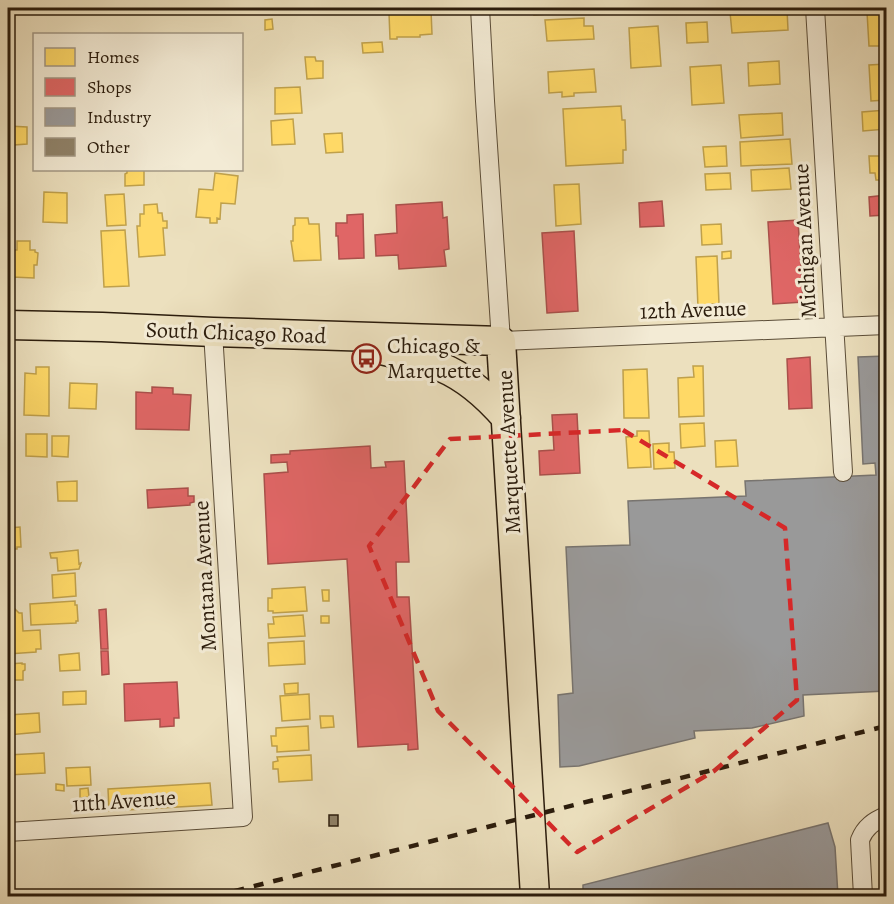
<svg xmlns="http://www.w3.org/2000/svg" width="894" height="904" font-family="Alegreya,serif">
	<rect width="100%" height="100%" fill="#ece0be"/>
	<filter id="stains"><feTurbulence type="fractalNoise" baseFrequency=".00333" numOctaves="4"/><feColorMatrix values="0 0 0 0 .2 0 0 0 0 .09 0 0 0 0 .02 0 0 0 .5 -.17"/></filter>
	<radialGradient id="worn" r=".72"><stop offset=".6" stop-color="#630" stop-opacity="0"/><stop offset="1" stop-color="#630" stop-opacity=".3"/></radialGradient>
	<!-- homes -->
	<path fill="#ffd966" stroke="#bfa04b" stroke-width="1.5" d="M63,8H83V12L63,13Z
		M534,8H582H578L579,12L534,15Z
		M787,9L788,30L732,33L730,12Z
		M431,10L432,34L420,35V37H397V39H390L389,13Z
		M886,11V46H869L867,12Z
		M584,18V26H593L594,39L547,41L545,20Z
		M272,19L273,29L265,30V20Z
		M707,22L708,42L687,43L686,23Z
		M658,26L661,66L631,68L629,28Z
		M382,42L383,52L363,53L362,43Z
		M305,57H315L316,61H323V78L307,79Z
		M779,61L780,84L749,86L748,63Z
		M886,64V100L871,101L869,65Z
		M721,65L724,103L692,105L690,67Z
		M594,69L596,92L574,93V96L562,97V92L549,93L548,72Z
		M300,87L302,113L275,114V88Z
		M621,106L622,120H625L626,150H623V163L566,166L563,109Z
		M886,110V131V129L863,131L862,112Z
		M782,113L783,135L741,138L739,115Z
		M293,119L295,144L272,145L271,121Z
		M8,126L27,127V144L14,145V147H8Z
		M342,133L343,152L326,153L324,134Z
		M790,139L792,164L741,166L740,142Z
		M726,146L727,166L705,167L703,147Z
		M869,156H886V180H876L875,173H870Z
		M789,168L791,189L752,191L751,170Z
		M127,170H144V185L125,186V174L127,173Z
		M215,173L238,176L235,204L221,203L220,219L217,218V223H210V218L196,217L199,189L213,190Z
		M730,173L731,189L706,190L705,174Z
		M579,184L581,224L556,226L554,185Z
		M44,192L67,193V223L43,222Z
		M124,194L126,225L107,226L105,195Z
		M157,204L158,213H162L163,221H167V228H163L165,255L139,257L137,226H140V214H144V205Z
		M295,218H308L309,224H319L321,260L294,261L291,241H293V226L295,225Z
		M721,224L722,244L702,245L701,225Z
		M125,230L129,286L104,287L101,231Z
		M17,241H30V250H35V252L38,253L37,265H34V278L12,277L13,250H17Z
		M731,251V258L722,259V252Z
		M717,256L719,304H712V308H698L696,257Z
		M693,366H703L704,416L679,417L678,378L694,377Z
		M8,367H10L9,404L8,403V409Z
		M36,367H49V416L24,415L25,373L36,374Z
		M647,369L649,418H624L623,370Z
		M70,383L97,384L96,409L69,408Z
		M704,423L705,446L681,448L680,424Z
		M637,431H649L651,467L628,468L626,437L637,436Z
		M26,434H47V457L26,456Z
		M52,436H69L68,457L52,456Z
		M736,440L738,466L716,467L715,441Z
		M669,443V452H674L675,468L654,469L653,444Z
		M77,481V501H58L57,482Z
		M20,527L21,547H17V549H8V528Z
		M78,550L79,564L81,563L79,569L58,571L57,558H51L50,553Z
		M75,573L76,596L53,598L52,575Z
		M305,587L307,611L273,613V611H268V598H272V589Z
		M322,590H329V601H323Z
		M75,601V605H77L78,621H76V623L31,625L30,604Z
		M8,608H14L19,613H22L23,631L40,630L41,649H36V652L8,654Z
		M303,615L305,636L269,638L268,624H274L273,617Z
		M321,616H329V623H321Z
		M304,641L305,664L269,666L268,643Z
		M79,653L80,670L60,671L59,655Z
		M22,663V664H25V670L23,671V680H10L11,692H8V664Z
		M298,683V693L285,694L284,684Z
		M86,691V704L63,705V692Z
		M309,694L310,719L282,721L280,696Z
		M39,713L40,732L8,735V715Z
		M320,716H333L334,727L321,728Z
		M308,726L309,750L277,752V746H272L271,736H276V728Z
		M44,753L45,773L8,775V755Z
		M311,755L312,780L279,782L278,769H273V762L278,761L277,757Z
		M90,767L91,785L67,786L66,768Z
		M210,783L212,805L109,811L108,789Z
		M56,784L64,785V791L56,790Z
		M88,788L89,797L80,798V789Z"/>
	<!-- shops -->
	<path fill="#e06666" stroke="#aa504b" stroke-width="1.5" d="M886,195V215L870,216L869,197Z
		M662,201L664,226L640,227L639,203Z
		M442,202L443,218L447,217L449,249L444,250L446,266L399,269L398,255L376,256L375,235L397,233L396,205Z
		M363,214L364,258L339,259L338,236H336V223H347V215Z
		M798,220L803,302L773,304L768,222Z
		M574,231L578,311L547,313L542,233Z
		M810,357L812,408L789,409L787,359Z
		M152,387L173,388V394L191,395L189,430L136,429V392L152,393Z
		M577,414L580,473L540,475L539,451L554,450L552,415Z
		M370,446L371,468L386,467L385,462L404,461L409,562H396L397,597H409L418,749L408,750V744L358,747L347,559L268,564L264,474L288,472L287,462L271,463V455L290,454V451Z
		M188,488V496H194V502L190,503V505L148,508L147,490Z
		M106,609L108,649H101L99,610Z
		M101,651H108L109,674L102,675Z
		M177,682L179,718H174V726L160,727V719L125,721L124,684Z"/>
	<!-- industry -->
	<path fill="#999" stroke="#78746f" stroke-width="1.5" d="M886,356V691L803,695L804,716L752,728L694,731L695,738L579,766L560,767L558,695L573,693L566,547L630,545L628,501L746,496L745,481L876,475L875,463L863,464L858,357Z
		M828,823L835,847L838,896H583V885Z"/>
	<!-- building -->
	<path fill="#8f8269" stroke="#2b1c0c" stroke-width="1.5" d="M329,815H338V826H329Z"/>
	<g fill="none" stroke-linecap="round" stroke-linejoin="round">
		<defs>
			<path id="minor" d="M480,8L485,101L501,341L886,325
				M815,8L843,472
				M8,832L243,817L213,332
				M863,896L860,840C865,827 874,821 886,816"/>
			<path id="primary" d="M8,325L102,327L213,332L501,341L535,896
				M374,348C396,354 420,359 441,367C467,378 488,397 506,418"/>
		</defs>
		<!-- minor casing -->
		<use href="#minor" stroke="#5b4d38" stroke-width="20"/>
		<!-- primary casing -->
		<use href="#primary" stroke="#2b1c0c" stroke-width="31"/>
		<!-- minor -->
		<use href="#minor" stroke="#f3ebd5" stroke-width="18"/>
		<!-- primary -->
		<use href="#primary" stroke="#ece0be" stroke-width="28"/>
		<!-- rail -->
		<path stroke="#2b1c0c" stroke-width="4.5" stroke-dasharray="10 10" stroke-linecap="butt" d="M215,896L886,726"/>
	</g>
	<!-- marked area -->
	<path fill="none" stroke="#d62828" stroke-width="4.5" stroke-dasharray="12 8" stroke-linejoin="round" d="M623,430L785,528L797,700L714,771L577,852L438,711L369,546L450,439Z"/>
	<!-- icons -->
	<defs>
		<symbol id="bus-ring" viewBox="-11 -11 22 22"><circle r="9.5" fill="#f3ebd5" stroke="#8f2418" stroke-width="1.5"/><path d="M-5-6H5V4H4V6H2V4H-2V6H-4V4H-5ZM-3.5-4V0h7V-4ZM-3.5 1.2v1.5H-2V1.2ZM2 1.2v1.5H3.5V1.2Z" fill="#8f2418"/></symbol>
	</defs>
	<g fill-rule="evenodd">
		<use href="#bus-ring" x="350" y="342" width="33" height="33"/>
	</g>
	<g text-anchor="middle" stroke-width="6" stroke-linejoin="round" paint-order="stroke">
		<!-- street labels -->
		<g font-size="22" fill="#2b1c0c" stroke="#f3ebd5">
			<text transform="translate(804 241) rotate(-93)" y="8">Michigan Avenue</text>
			<text transform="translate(693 309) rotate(-2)" y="8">12th Avenue</text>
			<text transform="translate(236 332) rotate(2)" y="8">South Chicago Road</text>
			<text transform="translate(508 452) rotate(-93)" y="8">Marquette Avenue</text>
			<text transform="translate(204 576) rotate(-93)" y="8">Montana Avenue</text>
			<text transform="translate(124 800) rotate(-4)" y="8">11th Avenue</text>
		</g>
		<!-- poi labels -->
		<g font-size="22" fill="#2b1c0c" stroke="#f3ebd5" text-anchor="start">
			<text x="387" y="353">Chicago &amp;<tspan x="387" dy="25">Marquette</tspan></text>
		</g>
	</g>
	<!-- margin -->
	<rect width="894" height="904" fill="none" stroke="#ece0be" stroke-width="30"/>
	<rect x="9" y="9" width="876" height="886" fill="none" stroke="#2b1c0c" stroke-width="3"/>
	<rect x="15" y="15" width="864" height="874" fill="none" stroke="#2b1c0c" stroke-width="1.5"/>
	<!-- legend -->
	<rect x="33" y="33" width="210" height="138" fill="#f3ebd5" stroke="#a39885" stroke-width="1.5"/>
	<rect x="45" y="48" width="30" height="18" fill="#ffd966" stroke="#a39885" stroke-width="1.5"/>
	<text x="87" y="63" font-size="18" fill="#2b1c0c">Homes</text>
	<rect x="45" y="78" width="30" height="18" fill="#e06666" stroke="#a39885" stroke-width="1.5"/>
	<text x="87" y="93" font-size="18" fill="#2b1c0c">Shops</text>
	<rect x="45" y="108" width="30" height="18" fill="#999999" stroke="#a39885" stroke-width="1.5"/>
	<text x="87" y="123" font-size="18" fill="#2b1c0c">Industry</text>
	<rect x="45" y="138" width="30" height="18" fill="#8f8269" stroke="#a39885" stroke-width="1.5"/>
	<text x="87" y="153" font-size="18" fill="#2b1c0c">Other</text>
	<rect width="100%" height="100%" filter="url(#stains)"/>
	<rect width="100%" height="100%" fill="url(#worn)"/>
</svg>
